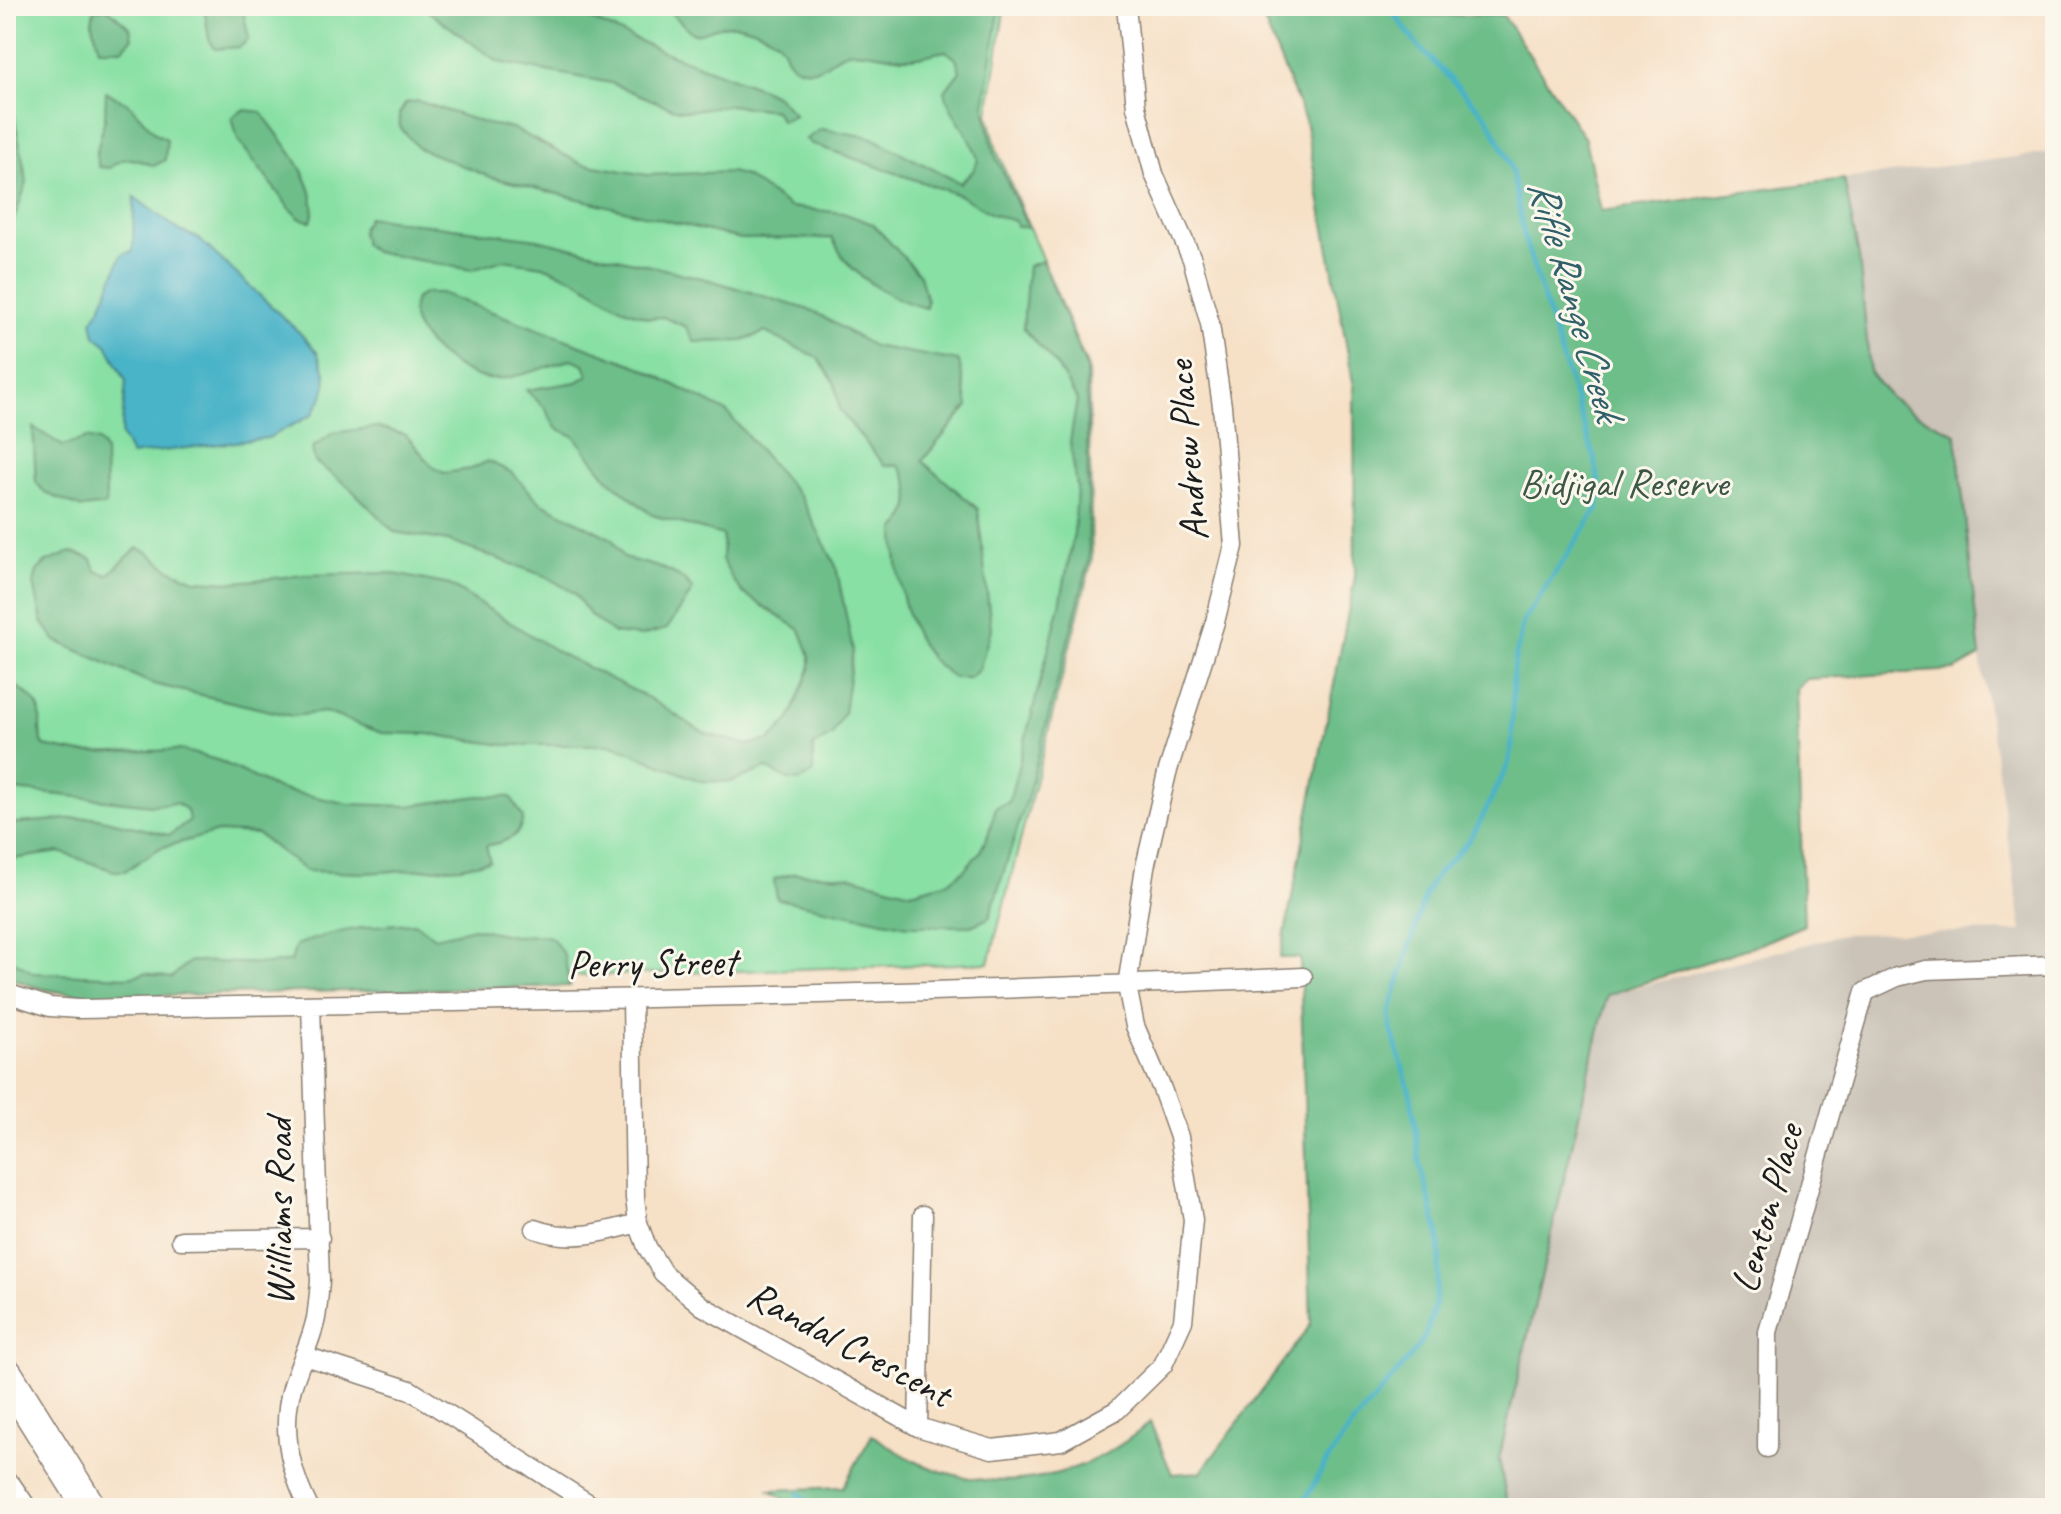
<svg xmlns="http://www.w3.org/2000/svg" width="2061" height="1514" font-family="Caveat,sans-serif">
	<rect width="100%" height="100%" fill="#fbf7ec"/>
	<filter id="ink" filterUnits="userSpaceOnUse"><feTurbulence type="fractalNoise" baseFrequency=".0125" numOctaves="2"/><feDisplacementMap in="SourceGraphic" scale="16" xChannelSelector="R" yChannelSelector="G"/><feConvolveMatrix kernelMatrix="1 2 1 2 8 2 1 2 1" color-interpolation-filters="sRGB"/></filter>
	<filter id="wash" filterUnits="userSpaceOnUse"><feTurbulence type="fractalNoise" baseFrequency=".006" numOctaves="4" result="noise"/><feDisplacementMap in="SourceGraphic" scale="32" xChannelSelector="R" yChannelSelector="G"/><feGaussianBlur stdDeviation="1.8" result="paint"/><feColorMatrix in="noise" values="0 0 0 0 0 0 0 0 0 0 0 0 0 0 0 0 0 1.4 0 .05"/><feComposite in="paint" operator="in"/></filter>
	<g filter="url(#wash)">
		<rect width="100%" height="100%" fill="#f6e0c6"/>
		<!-- industrial -->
		<path fill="#cbc3b8" d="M2055,152V1508H1508L1499,1459L1607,995L1846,934L2022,931L1980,656L1956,435L1913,413L1891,398L1870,373L1859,257L1844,179Z"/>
		<!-- green -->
		<path fill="#88e0a4" stroke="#527e60" stroke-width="2" d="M6,6H1005L988,113L997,151L1088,368L1092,560L989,963L98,991L42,989L6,973Z"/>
		<!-- forest -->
		<path fill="#6ebe8a" stroke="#456d53" stroke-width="2" d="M204,6H242L249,39L240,47L215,49L209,39Z
			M421,6H561L664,52L765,90L777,96L795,115L781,121L775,110L728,105L688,111L674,109L611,83L498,62Z
			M658,6H1000L984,106L994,153L1028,228L1016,226L1015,221L992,214L959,195L812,144L806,139L821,129L870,137L960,183L973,171L978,160C972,134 950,117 945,91L960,71L956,59L946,51C932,53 917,59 903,58C886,57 865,49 848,52C830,56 827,73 804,69C784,65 789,56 780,44C772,34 741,23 729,25C716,26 707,33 693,34L665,7Z
			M1258,6H1417L1423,16L1503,15L1585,139L1601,211L1844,179L1859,257L1870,373L1891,398L1913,413L1956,434L1980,656L1955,670L1807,679L1796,689L1804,925L1760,944L1607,995L1499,1459L1508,1508H800L770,1490L843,1487L872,1435C889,1446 906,1458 926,1466C1004,1497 1089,1477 1150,1422L1172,1474L1201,1472L1311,1324L1300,958H1280L1355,577L1354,387L1305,120Z
			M106,7L130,28L132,39L122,49H99L92,22L94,10Z
			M6,74L27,182L6,242Z
			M106,92L129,104L156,134L167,139L165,160L154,166C137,159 126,154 110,168L99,167L96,155L105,118Z
			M418,101L487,124L512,128L582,164L647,175L731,172L745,176L790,207L843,213L873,224L920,275L927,301L926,308C898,302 863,282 845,260C840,253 836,245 832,238L741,239L490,177L418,148L400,127L399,114L406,103Z
			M243,110L261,112C281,140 324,187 311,222L299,218L290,209L238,140L232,117Z
			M368,217L537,239L710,280L813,311L873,346L959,361L968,406L922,461L978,509L991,629L979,670L969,678H954C946,671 936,665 930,657C904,625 895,570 895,530C914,512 914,486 899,466L884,465L840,411L835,384L818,358L765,332L742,341L694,342L686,327L663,317L649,318L624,309L575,279L543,266L503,260L472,270L374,252L364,244L361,231Z
			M1042,261L1086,367L1089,561L1027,799L989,918L971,926H908L777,899L774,879L795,873L850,876L911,892L948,882L963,871L980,852L988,835L996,807L1009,802L1060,605L1074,533L1077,488L1070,442L1077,400L1057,366L1023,328L1028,266Z
			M425,293H441L640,367L727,412L801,498L836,566L853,650L844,713L832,735L813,746V772L801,781L789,780L766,768L731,782L700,781L613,745H504L428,734L382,733L325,712L292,716L153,684L56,641L42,622L34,584L37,571L46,562L71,552L92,559L96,571L108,575L137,548L148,552L169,569L195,580L235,582L305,575L389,573L450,585L561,654L649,698L704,733L747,745L770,740L790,719L810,669V656L800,630L743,593L734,582L722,560L723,535L652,515L609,480L574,436L556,428L545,408L526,390L577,382L588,375L584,364L572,359C549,366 524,376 500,379C471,383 426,349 415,324C411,315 413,308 415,299Z
			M33,427L63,446L87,438L99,441L105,451L106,505L82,508L45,493L36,482Z
			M378,427L406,435L432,466L444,473L471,469L488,461L511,472L540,502L612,539L624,558C649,565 678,568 693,590L667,629L641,636L613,633L591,616L574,593L545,576L448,541L394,532L348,486L315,462L312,448L333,433Z
			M6,681C18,687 38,698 40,713C41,725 38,734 44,746L81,753L182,750L220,761L278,789L349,804L408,806L479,796L511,797L523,818C519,840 505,841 486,846L490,861L461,867L364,873L306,871L257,834L218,832L160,848L125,871H114L60,852L6,860V824L93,817L169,835L190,821L186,809L176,803L152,805L6,789Z
			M414,923L435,937L474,928L514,936L544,935L552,938L564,955L570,986L130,996C88,995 44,996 6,975V956L34,973L128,977L146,973L171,978L190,961L270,964L291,961L296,945C336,930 372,925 414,923Z"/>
		<!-- water -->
		<path fill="#49b3c8" stroke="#326872" stroke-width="2" d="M134,197L180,231L197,237L299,332L317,352L325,372L326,385L323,396L312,415L268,438L131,455L121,435L126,381L107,345L95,336L92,321L101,307L122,254L133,251Z"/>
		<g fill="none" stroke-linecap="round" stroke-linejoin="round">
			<!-- stream -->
			<path stroke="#49b3c8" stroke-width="5" d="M799,1494L817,1508
				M1301,1508L1325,1464L1354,1423L1417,1349L1426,1334L1435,1304L1440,1256L1438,1231L1420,1163L1411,1096L1391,1028L1390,1011L1426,892L1437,874L1466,844L1478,826L1508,765L1512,743L1513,670L1523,622L1598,508L1599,484L1595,460L1524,237L1512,171L1506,154L1487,117L1416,44L1389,6"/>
		</g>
	</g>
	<g filter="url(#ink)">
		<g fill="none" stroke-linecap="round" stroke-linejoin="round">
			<defs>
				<path id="street" d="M6,993L50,1007L78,1009C486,1001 895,996 1303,977
					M632,998L635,1198L638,1223L647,1247L663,1273L702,1306L918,1427L992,1449L1061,1441L1117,1410L1163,1365L1183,1321L1193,1220L1179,1137L1162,1089L1135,1026L1127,986L1145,867L1167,773L1215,622L1234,546L1222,406L1210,324L1192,259L1154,174L1136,107L1126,6
					M535,1229C570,1242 602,1233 638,1223
					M181,1240L320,1238
					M305,1356L410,1390L596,1508
					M918,1427L923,1215
					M1767,1448L1768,1332L1865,992L1897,977L1926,970L2055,965
					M309,1508C290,1470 280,1430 292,1388C299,1364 311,1342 316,1318C318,1306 319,1293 320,1281L311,1005"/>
				<path id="highway" d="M6,1374L90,1508
					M6,1489L19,1508"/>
			</defs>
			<!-- street casing -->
			<use href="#street" stroke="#897e71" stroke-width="21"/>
			<!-- highway casing -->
			<use href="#highway" stroke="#897e71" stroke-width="35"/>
			<!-- street -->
			<use href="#street" stroke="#fff" stroke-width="18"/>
			<!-- highway -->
			<use href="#highway" stroke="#fff" stroke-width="32"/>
		</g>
	</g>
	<g text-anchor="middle" stroke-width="6" stroke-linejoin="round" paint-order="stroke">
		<!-- street labels -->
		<g font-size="40" fill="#1c1c1c" stroke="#fbf7ec">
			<text transform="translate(1186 451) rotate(-95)" y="14">Andrew Place</text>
			<text transform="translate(652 962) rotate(-1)" y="14">Perry Street</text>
			<text transform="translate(1766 1208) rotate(-74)" y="14">Lenton Place</text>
			<text transform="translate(278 1212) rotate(-90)" y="14">Williams Road</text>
			<text transform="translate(850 1343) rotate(28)" y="14">Randal Crescent</text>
		</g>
		<!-- park labels -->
		<g font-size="40" fill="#3c5745" stroke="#fbf7ec">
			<text x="1624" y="496">Bidjigal Reserve</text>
		</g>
		<!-- water labels -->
		<g font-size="42" font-style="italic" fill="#306069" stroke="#fbf7ec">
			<text transform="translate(1577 299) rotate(74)" y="15">Rifle Range Creek</text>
		</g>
	</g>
	<!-- margin -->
	<rect width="2061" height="1514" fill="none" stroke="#fbf7ec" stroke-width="32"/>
</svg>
